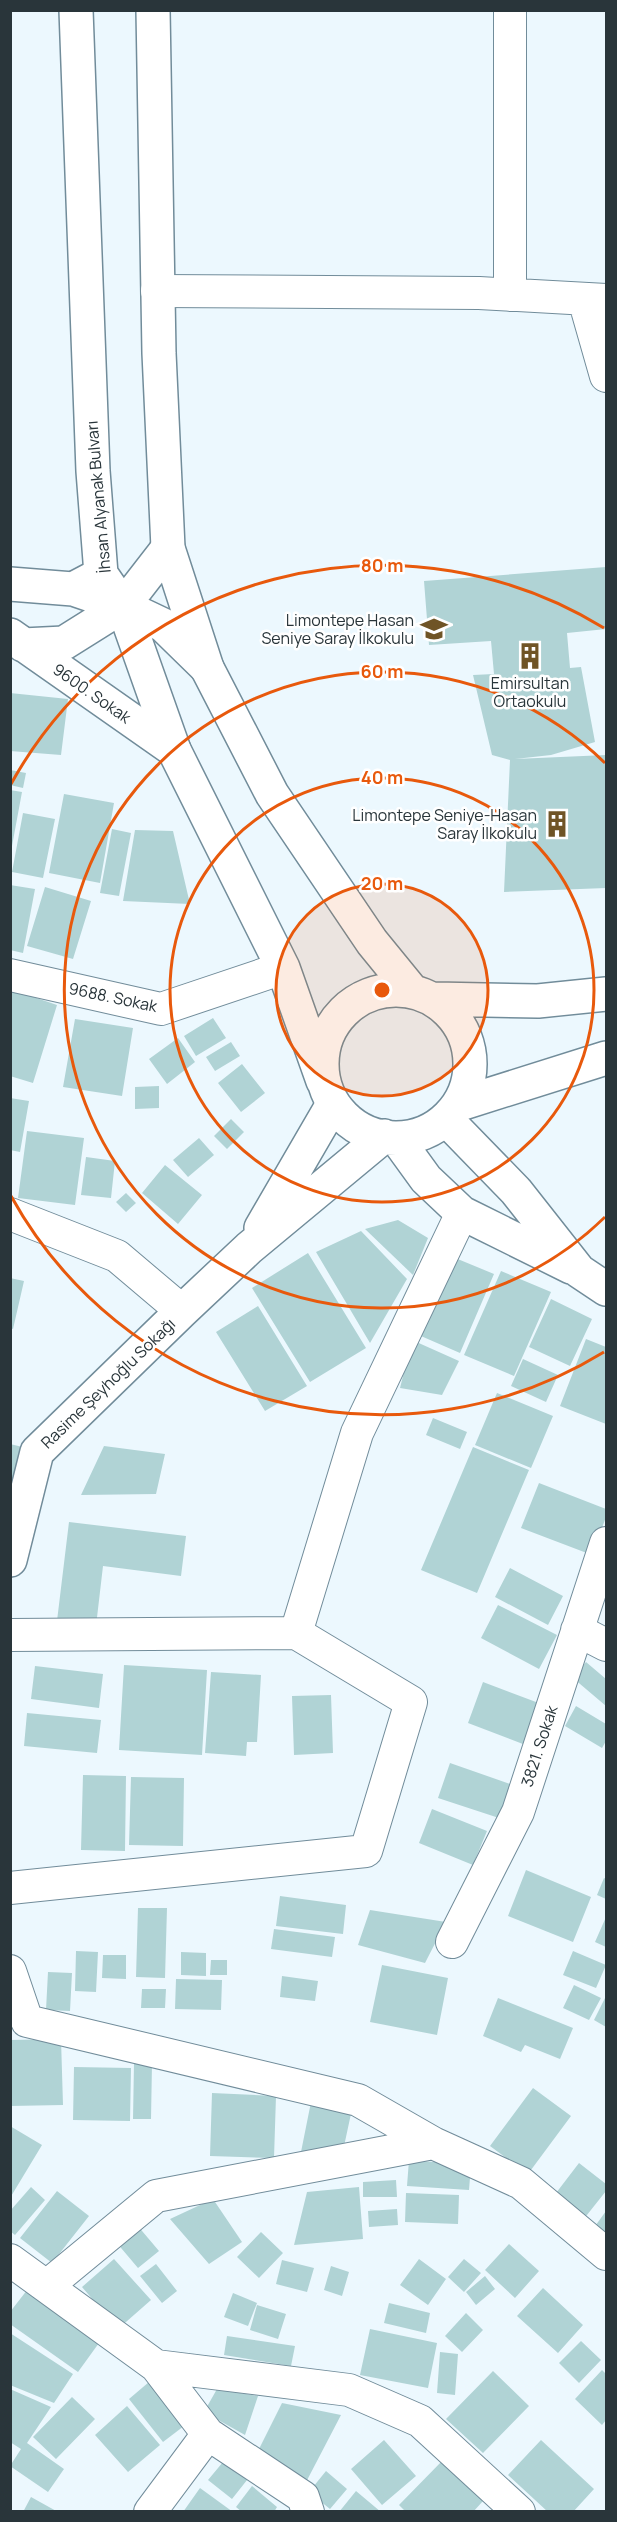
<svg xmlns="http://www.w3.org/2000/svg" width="617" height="2522" font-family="Manrope,sans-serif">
	<rect width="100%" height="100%" fill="#ecf8fe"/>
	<!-- building -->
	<path fill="#b0d3d5" d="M606,567V629L567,633L570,668L581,667L595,742L551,755L515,759L606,755V888L504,892L510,760L492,755L473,675L494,674L491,641L429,645L424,581Z
		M10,693L68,699L61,755L10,751Z
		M10,770L26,773L23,788L10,785Z
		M10,790L22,792L12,846H10Z
		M64,794L114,803L100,883L49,873Z
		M23,813L55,819L43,878L12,872Z
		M112,829L131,833L119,896L100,893Z
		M135,830L173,831L190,904L123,901Z
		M10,885L35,889L23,953L10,950Z
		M45,887L91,901L73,959L27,946Z
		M10,989L57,1005L33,1083L10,1076Z
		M213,1018L226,1038L196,1056L184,1036Z
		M75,1019L133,1028L122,1096L63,1087Z
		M178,1038L195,1062L167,1084L149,1059Z
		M231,1042L240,1056L215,1071L206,1057Z
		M242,1064L265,1093L241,1112L218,1083Z
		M159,1086V1108L135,1109V1087Z
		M10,1098L29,1101L20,1152L10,1150Z
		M231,1119L244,1132L227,1149L214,1136Z
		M27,1131L84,1138L75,1205L18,1198Z
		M199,1138L214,1155L188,1177L173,1160Z
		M86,1157L115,1161L111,1198L81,1195Z
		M165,1165L202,1195L178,1224L142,1193Z
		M126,1193L136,1203L126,1212L116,1202Z
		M398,1220L428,1238L413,1275L365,1229Z
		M361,1231L407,1279L370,1343L316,1252Z
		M308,1253L366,1348L310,1382L252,1288Z
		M448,1255L494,1274L460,1353L414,1333Z
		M501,1271L551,1292L514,1376L464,1355Z
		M10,1278L24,1281L13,1329L10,1328Z
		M551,1299L592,1319L570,1366L529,1347Z
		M258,1306L307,1386L265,1411L216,1332Z
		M586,1339L606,1347V1424L560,1406Z
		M412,1340L459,1361L442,1395L400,1388Z
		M523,1359L558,1375L546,1402L511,1386Z
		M497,1393L553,1416L531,1468L475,1445Z
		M433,1418L467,1432L460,1449L426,1435Z
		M10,1444L31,1449L21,1488L10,1485Z
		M104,1446L165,1454L156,1494L81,1495Z
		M473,1447L529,1470L477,1593L421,1570Z
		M539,1483L606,1509V1517L592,1555L521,1528Z
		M69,1522L186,1536L181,1576L103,1566L96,1626L57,1621Z
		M510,1568L563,1596L548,1625L495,1597Z
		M498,1605L557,1635L539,1669L481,1638Z
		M586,1662L606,1679V1706L573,1678Z
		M124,1665L207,1670L202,1755L119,1750Z
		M35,1666L103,1674L99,1708L31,1699Z
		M211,1672L261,1675L257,1742H247L246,1756L205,1753Z
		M483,1682L544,1705L528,1746L468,1723Z
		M331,1695L333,1753L294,1755L292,1696Z
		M576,1706L606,1724V1741L602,1748L565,1726Z
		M27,1713L101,1720L97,1753L24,1746Z
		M450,1763L513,1785L502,1819L438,1798Z
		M83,1775L126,1776L125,1851L81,1850Z
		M131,1777L184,1778L183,1846L129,1845Z
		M432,1809L487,1831L473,1865L419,1843Z
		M526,1870L591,1897L573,1942L508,1916Z
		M604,1878L606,1879V1899L597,1895Z
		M280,1896L346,1905L343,1934L276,1926Z
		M138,1908H167L165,1978L136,1977Z
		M370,1910L446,1922L425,1963L358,1945Z
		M606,1917V1947L595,1942Z
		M274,1929L335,1937L332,1957L271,1949Z
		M76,1951L98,1952L96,1992L75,1991Z
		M573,1951L606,1965L596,1988L563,1975Z
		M181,1952L206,1953V1976L181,1975Z
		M103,1955H126V1979L102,1978Z
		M211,1960H227V1975H210Z
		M382,1965L448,1978L437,2035L370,2022Z
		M48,1972L72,1973L70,2011L46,2010Z
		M282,1976L318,1981L315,2001L280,1997Z
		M176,1979L222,1980L221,2010L175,2009Z
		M574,1985L601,1998L589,2020L563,2008Z
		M142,1989H166L165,2008H141Z
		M606,1996V2027L594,2020Z
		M498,1998L573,2028L560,2059L525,2045L521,2052L483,2036Z
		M61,2039L63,2105L10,2106V2040Z
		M134,2063H152L151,2119H133Z
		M74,2067L131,2068L130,2121L73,2120Z
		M533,2088L571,2116L528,2174L490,2146Z
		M212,2093L276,2096L274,2158L210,2156Z
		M311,2102L352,2109L343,2151L301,2152Z
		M10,2126L42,2145L10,2198Z
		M409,2160L471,2165L469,2190L407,2186Z
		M579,2163L606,2184V2191L583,2220L553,2197Z
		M396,2180L397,2197H363V2182Z
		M31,2187L45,2200L15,2235L10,2231V2211Z
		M359,2187L363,2239L294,2245L307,2192Z
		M57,2191L89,2216L52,2263L20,2238Z
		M406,2193L459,2195L458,2224L405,2222Z
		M213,2199L242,2242L209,2264L170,2219Z
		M397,2209L398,2225L369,2227L368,2211Z
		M606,2211V2239L593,2229Z
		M137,2225L159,2251L138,2268L116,2242Z
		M261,2232L283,2253L259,2278L237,2257Z
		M509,2244L539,2271L515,2298L485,2270Z
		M114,2259L151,2300L118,2329L82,2287Z
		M419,2259L446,2279L428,2305L400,2285Z
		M464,2259L481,2273L464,2292L448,2277Z
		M282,2260L314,2268L307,2292L276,2284Z
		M156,2264L177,2291L162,2303L140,2276Z
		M331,2266L349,2272L342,2296L324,2290Z
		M485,2276L495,2289L476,2305L466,2292Z
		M31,2285L104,2336L78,2372L10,2324V2312Z
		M543,2288L583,2325L558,2353L517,2316Z
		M233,2293L257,2303L248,2326L224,2317Z
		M389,2303L430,2313L426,2333L384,2323Z
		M257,2305L286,2314L278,2339L250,2330Z
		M466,2313L483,2330L462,2352L445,2336Z
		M370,2329L437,2343L428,2388L360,2375Z
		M10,2333L73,2374L54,2403L10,2385Z
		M227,2336L295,2346L291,2366L224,2355Z
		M581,2341L601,2360L579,2383L559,2363Z
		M440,2352L458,2354L455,2395L437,2393Z
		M602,2370L606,2374V2420L602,2425L575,2399Z
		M493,2371L529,2406L483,2453L446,2419Z
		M149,2382L184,2426L163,2442L129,2399Z
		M10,2389L51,2407L27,2443L64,2469L48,2492L10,2466L21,2449L10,2442Z
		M217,2389L258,2396L245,2435L204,2412Z
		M72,2397L95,2419L56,2459L33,2437Z
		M282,2403L341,2415L304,2486L256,2455Z
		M127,2406L160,2445L128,2472L95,2435Z
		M384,2440L416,2476L382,2505L351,2469Z
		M541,2440L594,2489L573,2512H548L508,2475Z
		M228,2456L251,2475L232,2499L208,2480Z
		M442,2461L483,2501L473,2512H406L399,2505Z
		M326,2471L347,2489L330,2509L309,2492Z
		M252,2486L277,2507L274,2512H242L236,2507Z
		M200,2488L233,2512H183Z
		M356,2491L381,2512H339Z
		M31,2497L58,2512H23Z"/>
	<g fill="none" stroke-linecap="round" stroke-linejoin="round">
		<defs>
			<path id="minor" d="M510,10V295
				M157,291L479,293L606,300
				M584,299L606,376
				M10,975L161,1009L283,968
				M10,1214L117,1256L182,1311
				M577,1630L606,1645
				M296,1633L357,1433L462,1213
				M10,1635L296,1633L411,1702L366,1851L10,1888
				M452,1942L518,1812L606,1543
				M10,1971L27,2021L358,2100L433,2143
				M10,2260L156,2366L208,2434L303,2497L308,2512
				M48,2285L156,2196L433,2143L521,2183L606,2254
				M156,2366L349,2390L420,2421L519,2512
				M150,2512L208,2434"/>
			<path id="tertiary" d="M10,584L73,589L92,579
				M73,589L123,606L163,625L207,668
				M10,635L174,750
				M23,645L64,643L123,606L168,548"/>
			<path id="secondary" d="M261,1228L333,1104
				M10,1560L37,1452L182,1311L249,1248L384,1136"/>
			<path id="primary" d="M76,10L93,471L101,574L123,606L174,750L283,968L323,1081
				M153,10L159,353L168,548L207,668L272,794L372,942L412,991
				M322 1064a74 74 0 1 1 148 0a74 74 0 1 1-148 0Z
				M435,999L538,1001L606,994
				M460,1104L606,1058
				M446,1119L516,1191L579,1271L606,1289
				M397,1139L426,1179L462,1213L571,1267"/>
		</defs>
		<!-- minor casing -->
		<use href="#minor" stroke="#718c9a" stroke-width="34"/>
		<!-- tertiary casing -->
		<use href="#tertiary" stroke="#718c9a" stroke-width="36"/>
		<!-- secondary casing -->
		<use href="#secondary" stroke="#718c9a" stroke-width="36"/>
		<!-- primary casing -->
		<use href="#primary" stroke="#718c9a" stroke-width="36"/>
		<!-- minor -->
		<use href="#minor" stroke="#fff" stroke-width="32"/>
		<!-- tertiary -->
		<use href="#tertiary" stroke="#fff" stroke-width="33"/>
		<!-- secondary -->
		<use href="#secondary" stroke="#fff" stroke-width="33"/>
		<!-- primary -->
		<use href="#primary" stroke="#fff" stroke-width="33"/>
	</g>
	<!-- distance rings -->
	<circle cx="382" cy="990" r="106" fill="#e8590c" fill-opacity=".12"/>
	<g fill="none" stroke="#e8590c" stroke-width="3">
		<circle cx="382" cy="990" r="106"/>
		<circle cx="382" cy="990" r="212"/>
		<path d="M605 1217A318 318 0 1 1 605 763"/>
		<path d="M604 1352A424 424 0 0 1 11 1196M11 784A424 424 0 0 1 604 628"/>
	</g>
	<!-- icons -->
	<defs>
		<symbol id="school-bare" viewBox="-9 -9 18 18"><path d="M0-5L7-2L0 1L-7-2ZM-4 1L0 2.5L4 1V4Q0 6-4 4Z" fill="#6f5426" stroke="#fff" stroke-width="2.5" paint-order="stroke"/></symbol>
		<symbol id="building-bare" viewBox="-9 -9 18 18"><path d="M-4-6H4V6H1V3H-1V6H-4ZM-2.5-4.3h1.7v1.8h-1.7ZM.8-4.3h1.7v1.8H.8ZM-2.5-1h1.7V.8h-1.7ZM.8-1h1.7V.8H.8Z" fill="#6f5426" stroke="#fff" stroke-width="2.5" paint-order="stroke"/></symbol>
	</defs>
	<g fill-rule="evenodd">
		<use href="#school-bare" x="415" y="610" width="38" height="38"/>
		<use href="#building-bare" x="511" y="637" width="38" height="38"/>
		<use href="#building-bare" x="538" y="805" width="38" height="38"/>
	</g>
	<g text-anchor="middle" stroke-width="5" stroke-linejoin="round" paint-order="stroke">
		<!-- street labels -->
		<g font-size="16" fill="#29353a" stroke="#fff">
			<text transform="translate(98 497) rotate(-95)" y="6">İhsan Alyanak Bulvarı</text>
			<text transform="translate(92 693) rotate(35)" y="6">9600. Sokak</text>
			<text transform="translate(113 997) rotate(12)" y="6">9688. Sokak</text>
			<text transform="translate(108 1383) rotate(-44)" y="6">Rasime Şeyhoğlu Sokağı</text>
			<text transform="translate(539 1746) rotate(-72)" y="6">3821. Sokak</text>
		</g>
		<!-- poi labels -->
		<g font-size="16" fill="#29353a" stroke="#fff" text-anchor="end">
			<text x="414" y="626">Limontepe Hasan<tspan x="414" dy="18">Seniye Saray İlkokulu</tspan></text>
			<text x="530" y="689" text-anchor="middle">Emirsultan<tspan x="530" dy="18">Ortaokulu</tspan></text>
			<text x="537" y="821">Limontepe Seniye-Hasan<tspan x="537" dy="18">Saray İlkokulu</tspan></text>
		</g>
	</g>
	<circle cx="382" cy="990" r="9" fill="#e8590c" stroke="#fff" stroke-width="3"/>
	<g font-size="18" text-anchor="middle" font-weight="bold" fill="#e8590c" stroke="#fff" stroke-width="5" stroke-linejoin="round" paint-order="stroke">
		<text x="382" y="572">80 m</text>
		<text x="382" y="678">60 m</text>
		<text x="382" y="784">40 m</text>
		<text x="382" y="890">20 m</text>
	</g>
	<!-- border -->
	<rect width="617" height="2522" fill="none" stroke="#29353a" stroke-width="24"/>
</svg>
